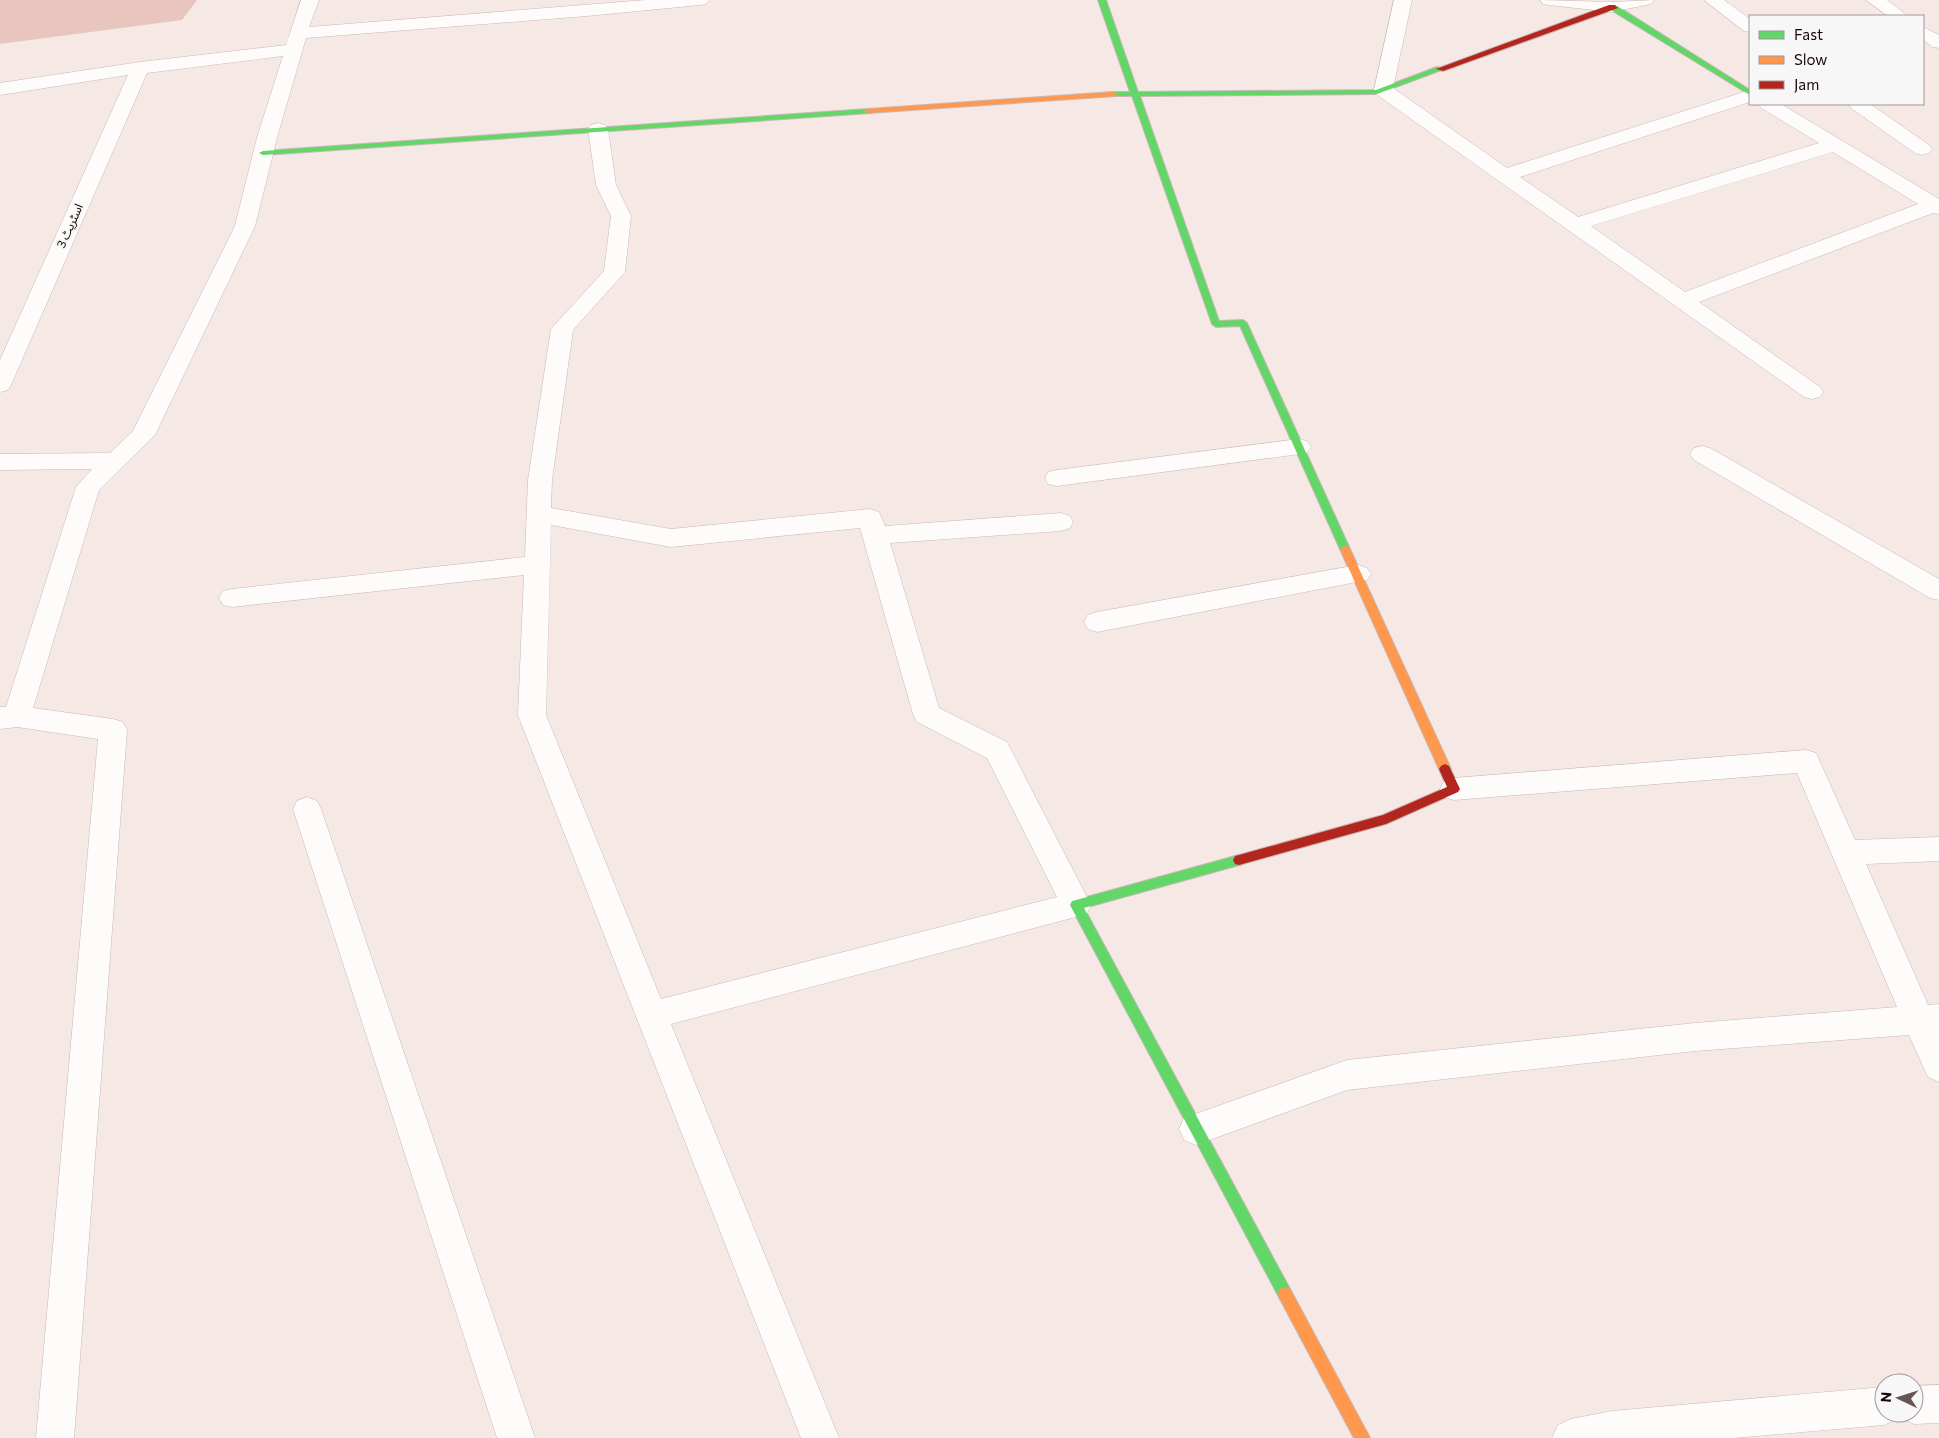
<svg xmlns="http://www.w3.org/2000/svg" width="1939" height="1438" font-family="Commissioner,'Noto Sans Arabic',sans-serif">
	<rect width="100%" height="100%" fill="#f5e8e5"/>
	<!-- green -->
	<path fill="#e8c6be" d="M0,0H197L182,20L0,44Z"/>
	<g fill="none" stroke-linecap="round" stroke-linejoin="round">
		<defs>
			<path id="street" d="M301,0H319L309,27L646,0H709L706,4L700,5L587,16L306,38L278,134L255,226L155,435L99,490L33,708L113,719L123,722L127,730L74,1438H36L98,739L17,727L0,729V707H6L76,487L92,469L0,470V454L110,453L133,431L235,226L258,134L283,56L147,73L11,385L8,390L0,392V360L128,75L0,95V83L140,62L286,45Z
				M1394,0H1412L1393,88L1507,168L1750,90V102L1520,177L1578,217L1819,143L1761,108L1759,104H1781L1939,199V214L1933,213L1699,302L1820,387L1823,392L1820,397L1812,399L1804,397L1376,94L1374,90ZM1833,152L1918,204L1685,292L1591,226Z
				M1540,0L1612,2L1654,0L1651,4L1612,12L1549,5L1543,4Z
				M1704,0H1724L1750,19V32L1744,31Z
				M1866,0H1887L1908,16H1888Z
				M1923,27L1939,35V48L1933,47L1923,40Z
				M1849,104H1870L1929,145L1932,149L1929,153L1922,155L1915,153L1851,108Z
				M598,123L605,125L608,129L616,185L631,216L625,272L573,330L552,480L551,508L671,529L870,509L879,512L885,526L1061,513L1070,516L1073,522L1070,528L1061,531L890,543L939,708L1007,742L1091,905L1087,914L671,1024L839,1438H801L518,715L524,575L232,607L223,605L219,598L223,591L232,589L525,557L528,480L551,329L604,271L611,216L596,185L588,129L591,125ZM551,525L671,547L860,528L913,714L917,722L987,758L1057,897L661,999L546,715Z
				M1299,439L1307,441L1311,447L1307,453L1057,486L1048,484L1045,478L1048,472L1057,470Z
				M1702,446L1710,448L1939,579V600L1930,598L1694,460L1690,454L1694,448Z
				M1358,565L1367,568L1371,574L1367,580L1097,632L1088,629L1084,622L1088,615L1097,612Z
				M1806,750L1816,753L1855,840L1939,837V861L1866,864L1928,1005L1939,1004V1082L1928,1077L1909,1035L1695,1051L1347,1090L1196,1145L1184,1140L1179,1129L1184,1118L1347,1060L1695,1023L1897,1007L1797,773L1454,800L1444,797L1440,789L1444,781L1454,778Z
				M307,797L317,801L321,809L535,1438H497L293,809L297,801Z
				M1939,1385V1423L1914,1424L1901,1418L1899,1414L1897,1419L1884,1425L1733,1438H1552L1558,1425L1571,1419L1612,1411L1884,1387V1413H1914V1386Z"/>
			<path id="fast" d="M1098,0H1106L1138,92L1376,90L1437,67L1444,69L1377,94L1140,96L1219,321L1243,320L1247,323L1350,549L1349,552L1345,553L1340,549L1240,326L1216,327L1212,324L1132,96H1113L1109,94L1113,92H1130Z
				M1611,6H1617L1750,90V95L1611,10Z
				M868,109L872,111L871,113L263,155L259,153L263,151Z
				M1239,855L1243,856L1245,860L1243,864L1084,908L1290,1289L1292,1294L1290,1299L1285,1301L1280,1299L1070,905L1072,901L1076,900Z"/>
			<path id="slow" d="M1113,92L1117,94L1116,96L868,113L864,111L868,109Z
				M1345,545L1350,549L1451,769L1449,772H1441L1439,769L1340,549Z
				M1285,1287L1290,1289L1370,1438H1354L1280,1299L1278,1294L1280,1289Z"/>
			<path id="jam" d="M1609,5H1615L1618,8L1443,71L1436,69Z
				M1445,764L1449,766L1460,789L1458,792L1386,824L1239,865L1235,864L1233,860L1235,856L1239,855L1383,815L1447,787L1439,769L1441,766Z"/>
		</defs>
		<!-- street casing -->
		<use href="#street" stroke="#c8b9b5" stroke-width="1"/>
		<!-- fast casing -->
		<use href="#fast" stroke="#c8b9b5" stroke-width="2"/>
		<!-- slow casing -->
		<use href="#slow" stroke="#c8b9b5" stroke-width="2"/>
		<!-- jam casing -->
		<use href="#jam" stroke="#c8b9b5" stroke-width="2"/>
		<!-- street -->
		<use href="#street" fill="#fefcfb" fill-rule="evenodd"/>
		<!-- fast -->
		<use href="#fast" fill="#63d668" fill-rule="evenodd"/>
		<!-- slow -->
		<use href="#slow" fill="#ff974d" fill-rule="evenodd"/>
		<!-- jam -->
		<use href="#jam" fill="#b3261e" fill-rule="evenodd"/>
	</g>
	<g text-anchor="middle" stroke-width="4" stroke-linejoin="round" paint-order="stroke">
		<!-- far-street labels -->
		<g font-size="12" fill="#180704" stroke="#f7f7f7">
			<text transform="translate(70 226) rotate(-66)" y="4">اسٹریٹ 3</text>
		</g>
	</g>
	<!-- legend -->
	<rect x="1749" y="15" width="175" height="90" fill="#f7f7f7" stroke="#9e9796"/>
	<rect x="1759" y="31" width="25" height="8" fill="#63d668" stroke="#9e9796"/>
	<text x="1794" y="40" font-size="15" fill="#180704">Fast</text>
	<rect x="1759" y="56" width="25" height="8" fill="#ff974d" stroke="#9e9796"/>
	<text x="1794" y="65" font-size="15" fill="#180704">Slow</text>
	<rect x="1759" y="81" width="25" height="8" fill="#b3261e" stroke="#9e9796"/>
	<text x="1794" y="90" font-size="15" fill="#180704">Jam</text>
	<!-- north arrow -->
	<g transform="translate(1899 1398) rotate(274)"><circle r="24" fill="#f7f7f7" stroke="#9e9796"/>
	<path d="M0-4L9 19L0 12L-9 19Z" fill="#655653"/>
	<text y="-8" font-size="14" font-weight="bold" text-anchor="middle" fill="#180704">N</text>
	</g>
</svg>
